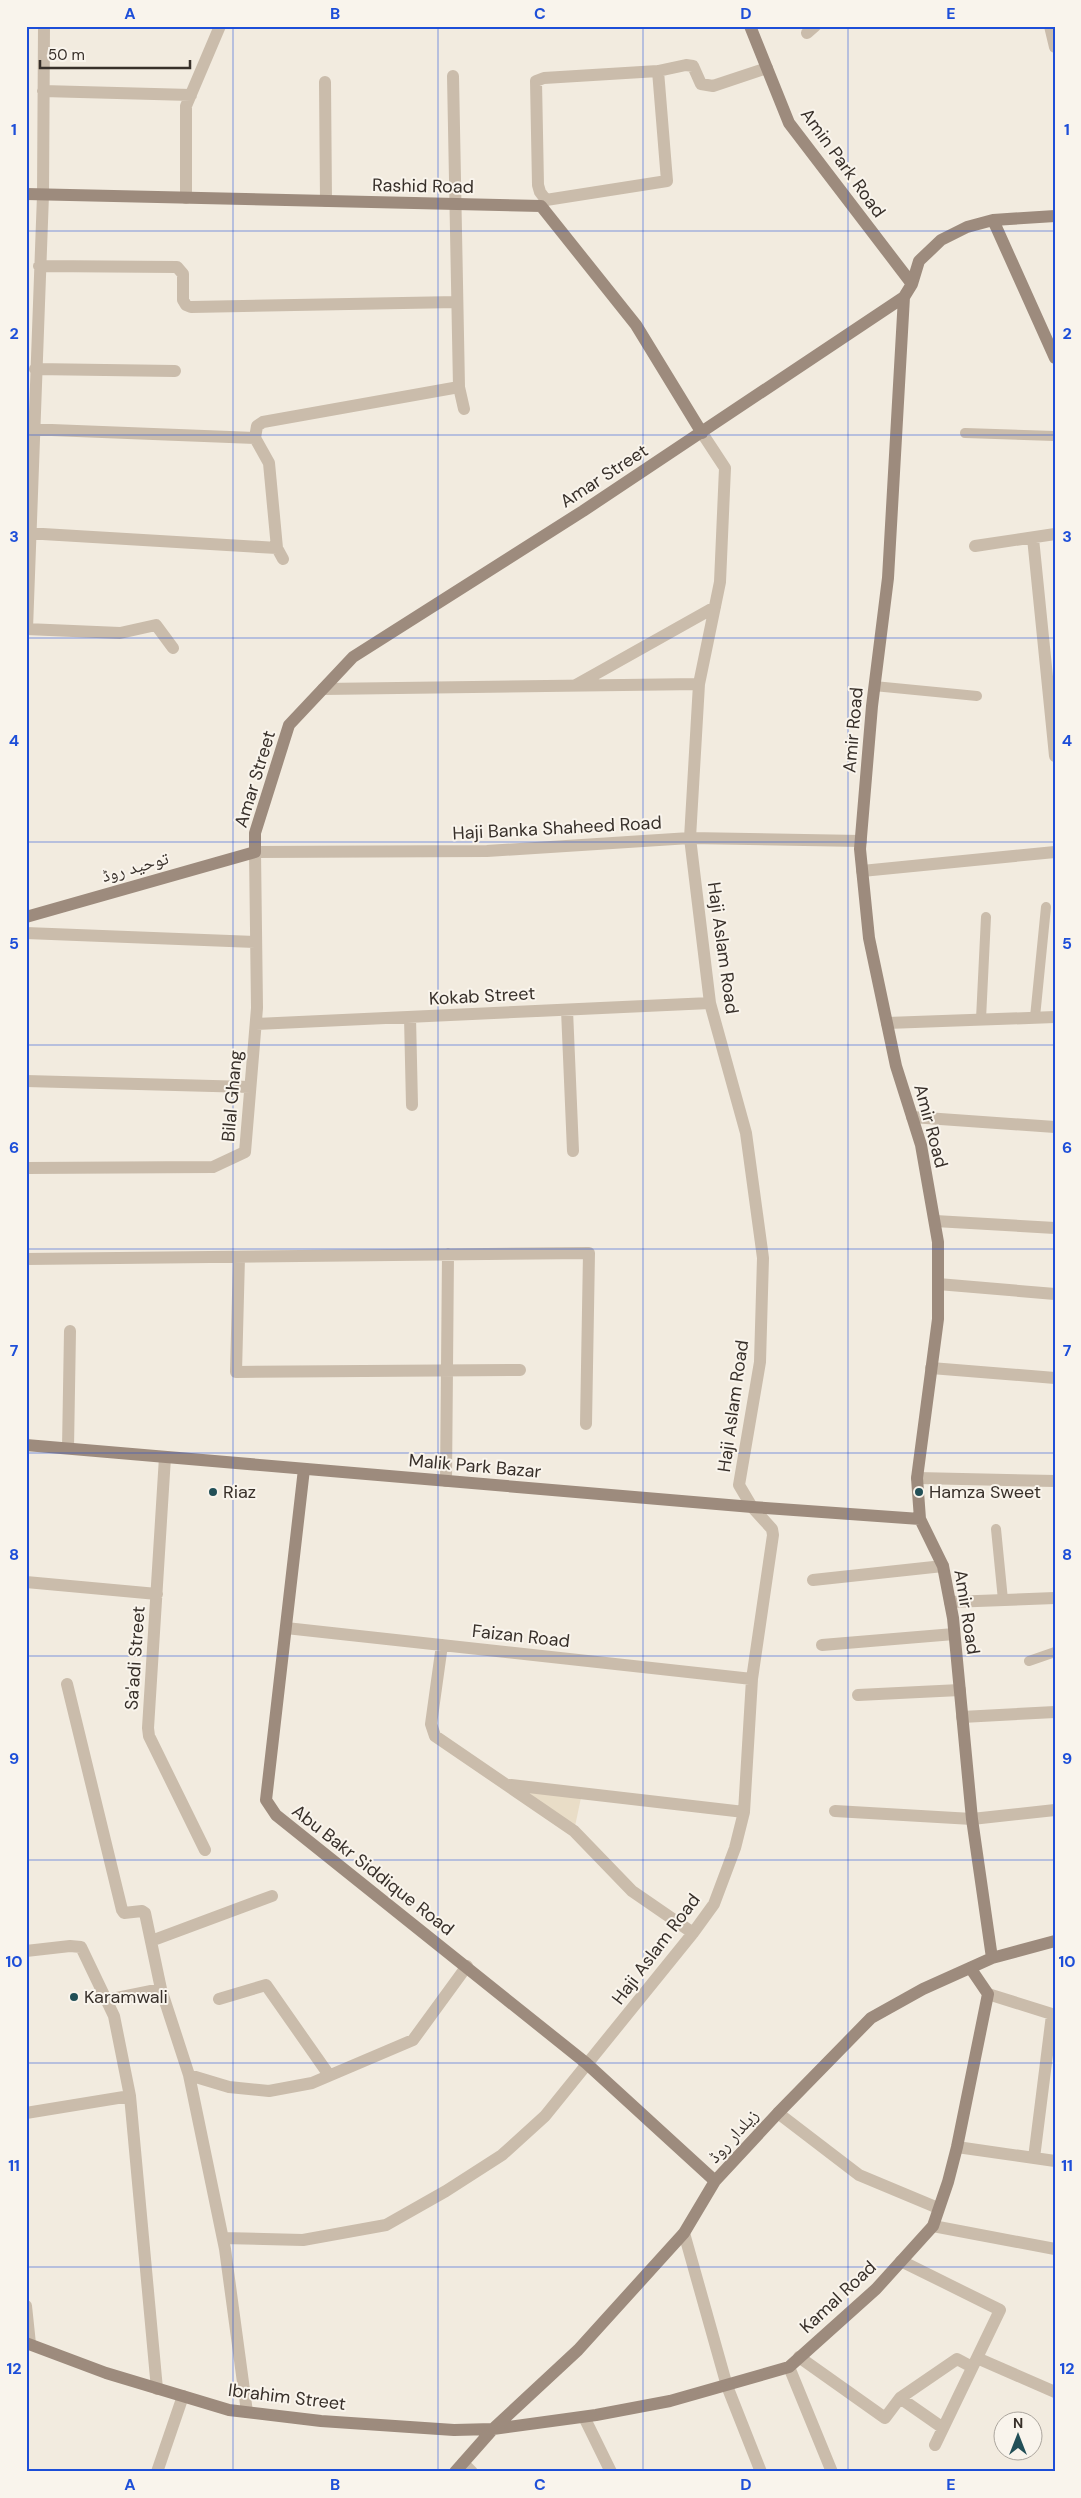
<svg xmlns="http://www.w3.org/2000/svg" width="1081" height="2498" font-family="'DM Sans','Noto Naskh Arabic',sans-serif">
	<rect width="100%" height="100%" fill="#f2ebdf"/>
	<!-- plaza -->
	<path fill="#e9ddc7" d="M508,1785L582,1793L574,1831Z"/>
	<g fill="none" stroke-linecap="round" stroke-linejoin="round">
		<!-- lane -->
		<path stroke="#cabcab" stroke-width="10" d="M965,433L1055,436
			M874,686L977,696
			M1035,1017L1046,907
			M981,1019L986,917
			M996,1529L1003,1600
			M1029,1661L1055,1652"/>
		<!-- street -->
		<path stroke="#cabcab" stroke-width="12" d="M1050,26L1055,47
			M807,33L815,26
			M453,76L459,387
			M325,82L326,201
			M43,91L191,95
			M186,198V106L220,26
			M546,200L540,192L538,185L536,81L544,78L658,71L686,65L693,66L701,84L713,86L767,68
			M541,206L546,200L667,181L658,71
			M39,266L177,267L183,274V300L186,305L191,307L457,302
			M35,369L175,371
			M26,429L255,438
			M26,533L277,548
			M1033,538L1055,756
			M975,546L1055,534
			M283,559L277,548L269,463L255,438L257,426L263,422L459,387L464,409
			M26,629L120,633L156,625L173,648
			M27,629L43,195L44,26
			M576,685L715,607
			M323,689L699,684
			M862,871L1055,852
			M26,933L255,942
			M567,1010L573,1151
			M410,1017L412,1105
			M887,1023L1055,1017
			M256,1024L710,1003
			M26,1081L250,1087
			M912,1117L1055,1127
			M26,1168L213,1167L245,1152L257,1008L255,852L487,851L690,838L861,841
			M935,1221L1055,1228
			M239,1257L236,1372L520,1370
			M26,1259L589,1253L586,1424
			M938,1284L1055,1294
			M931,1368L1055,1378
			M68,1448L70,1331
			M165,1457L148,1728L149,1736L205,1850
			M917,1478L1055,1481
			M446,1481L448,1254
			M813,1580L943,1566
			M26,1582L157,1594
			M950,1602L1055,1598
			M286,1628L752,1679
			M442,1645L431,1724L435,1736L574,1831L632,1891L693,1933
			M822,1645L954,1634
			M67,1684L122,1910L124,1913L142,1911L145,1913L161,1989
			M858,1695L960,1690
			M962,1717L1055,1712
			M511,1785L744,1812
			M835,1811L972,1819L1055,1810
			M151,1941L272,1896
			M26,1951L70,1946L81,1947L114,2016L130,2096L157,2389
			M988,1994L1055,2015
			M219,1999L266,1985L329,2075
			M107,2000L161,1989L189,2075L225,2249L247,2412
			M189,2075L229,2087L269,2091L312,2083L413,2040L467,1966
			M26,2113L130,2096
			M778,2113L859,2175L938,2208
			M957,2147L1055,2161
			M1034,2158L1052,2015
			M933,2226L1055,2249
			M684,2233L727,2386L761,2472
			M223,2238L303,2240L386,2225L446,2191L502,2155L545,2116L693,1933L714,1904L735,1848L744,1812L752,1679L773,1535L772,1529L752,1507L739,1485L760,1362L763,1258L746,1133L710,1003L690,838L699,684L720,582L725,468L702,433
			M901,2261L1000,2310L935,2445
			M26,2306L30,2344
			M799,2357L885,2418L900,2398L943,2428
			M977,2358L1055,2392
			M789,2367L832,2472
			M900,2398L957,2359L972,2367
			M584,2417L611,2472
			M463,2463L472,2472
			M157,2472L183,2396"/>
		<!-- secondary -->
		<path stroke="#9d8b7d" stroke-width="12" d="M750,26L789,123L912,284
			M26,194L541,206L636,325L702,433
			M993,220L1055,358
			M904,297L888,578L872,706L860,849L869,938L896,1066L921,1145L938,1242V1319L917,1478L920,1519L943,1566L953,1618L972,1819L992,1958
			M26,917L255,852V833L289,725L353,657L583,511L904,297L912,284L919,261L941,240L967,227L993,220L1055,216
			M26,1445L752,1507L920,1519
			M304,1469L266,1800L276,1815L586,2063L715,2181
			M26,2343L106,2373L229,2410L321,2421L454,2430L493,2429L596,2415L670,2401L789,2367L876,2289L933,2226L948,2182L957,2147L988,1994L971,1969
			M455,2472L493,2429L578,2350L684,2233L715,2181L778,2113L871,2018L923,1989L992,1958L1055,1941"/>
	</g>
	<!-- grid -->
	<path fill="none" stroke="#1d4ed8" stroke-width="1" stroke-opacity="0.55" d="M233,26V2472M438,26V2472M643,26V2472M848,26V2472M26,231H1055M26,435H1055M26,638H1055M26,842H1055M26,1045H1055M26,1249H1055M26,1453H1055M26,1656H1055M26,1860H1055M26,2063H1055M26,2267H1055"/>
	<!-- markers -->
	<g fill="#224f57" stroke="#f9f4ec" stroke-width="2">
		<circle cx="213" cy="1492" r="5"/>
		<circle cx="919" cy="1492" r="5"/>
		<circle cx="74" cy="1997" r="5"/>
	</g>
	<g text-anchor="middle" stroke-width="4" stroke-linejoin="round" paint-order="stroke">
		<!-- street labels -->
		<g font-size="18" fill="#38302a" stroke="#f9f4ec">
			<text transform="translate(843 163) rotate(54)" y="6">Amin Park Road</text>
			<text transform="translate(423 186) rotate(1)" y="6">Rashid Road</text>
			<text transform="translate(604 476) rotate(-33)" y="6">Amar Street</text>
			<text transform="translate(853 730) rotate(-85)" y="6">Amir Road</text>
			<text transform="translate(255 779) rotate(-73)" y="6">Amar Street</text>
			<text transform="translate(557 828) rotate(-3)" y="6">Haji Banka Shaheed Road</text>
			<text transform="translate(135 867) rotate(-16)" y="6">توحید روڈ</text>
			<text transform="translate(723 948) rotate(82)" y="6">Haji Aslam Road</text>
			<text transform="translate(482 996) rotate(-3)" y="6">Kokab Street</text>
			<text transform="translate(232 1096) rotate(-85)" y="6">Bilal Ghang</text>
			<text transform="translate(931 1126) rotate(75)" y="6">Amir Road</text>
			<text transform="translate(733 1406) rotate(-82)" y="6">Haji Aslam Road</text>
			<text transform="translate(475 1466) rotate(5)" y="6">Malik Park Bazar</text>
			<text transform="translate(967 1612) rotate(81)" y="6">Amir Road</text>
			<text transform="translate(521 1636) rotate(6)" y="6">Faizan Road</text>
			<text transform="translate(135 1658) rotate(-86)" y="6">Sa'adi Street</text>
			<text transform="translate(373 1870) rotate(38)" y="6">Abu Bakr Siddique Road</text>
			<text transform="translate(656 1949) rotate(-53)" y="6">Haji Aslam Road</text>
			<text transform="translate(733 2136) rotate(-48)" y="6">زیلدار روڈ</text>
			<text transform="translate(838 2297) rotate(-43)" y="6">Kamal Road</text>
			<text transform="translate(287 2397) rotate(7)" y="6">Ibrahim Street</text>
		</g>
		<!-- poi labels -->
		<g font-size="18" fill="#38302a" stroke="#f9f4ec" text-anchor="start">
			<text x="223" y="1498">Riaz</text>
			<text x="929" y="1498">Hamza Sweet</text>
			<text x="84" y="2003">Karamwali</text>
		</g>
	</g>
	<!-- border -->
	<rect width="1081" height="2498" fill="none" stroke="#f9f4ec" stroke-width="55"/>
	<!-- north arrow -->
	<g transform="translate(1018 2436)"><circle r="24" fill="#f9f4ec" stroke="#aca69e"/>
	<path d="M0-4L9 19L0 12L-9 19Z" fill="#224f57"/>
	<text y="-8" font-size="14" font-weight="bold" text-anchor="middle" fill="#38302a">N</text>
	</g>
	<!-- scale -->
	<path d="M40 60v8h150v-8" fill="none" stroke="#38302a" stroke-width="2.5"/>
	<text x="48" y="60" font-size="15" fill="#38302a" stroke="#f9f4ec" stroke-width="4" paint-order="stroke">50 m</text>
	<rect x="28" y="28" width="1026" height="2442" fill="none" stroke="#1d4ed8" stroke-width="2"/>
	<g font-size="16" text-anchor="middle" font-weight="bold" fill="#1d4ed8">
		<text x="130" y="19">A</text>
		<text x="335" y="19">B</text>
		<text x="540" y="19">C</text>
		<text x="746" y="19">D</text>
		<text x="951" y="19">E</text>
		<text x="14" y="135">1</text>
		<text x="1067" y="135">1</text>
		<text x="14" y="339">2</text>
		<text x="1067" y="339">2</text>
		<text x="14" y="542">3</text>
		<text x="1067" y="542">3</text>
		<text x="14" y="746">4</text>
		<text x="1067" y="746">4</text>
		<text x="14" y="949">5</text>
		<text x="1067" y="949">5</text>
		<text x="14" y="1153">6</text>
		<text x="1067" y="1153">6</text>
		<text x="14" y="1356">7</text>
		<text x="1067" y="1356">7</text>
		<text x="14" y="1560">8</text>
		<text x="1067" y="1560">8</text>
		<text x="14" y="1764">9</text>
		<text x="1067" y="1764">9</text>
		<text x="14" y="1967">10</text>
		<text x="1067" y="1967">10</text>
		<text x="14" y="2171">11</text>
		<text x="1067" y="2171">11</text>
		<text x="14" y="2374">12</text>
		<text x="1067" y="2374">12</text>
		<text x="130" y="2490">A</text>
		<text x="335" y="2490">B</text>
		<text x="540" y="2490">C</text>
		<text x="746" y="2490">D</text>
		<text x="951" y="2490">E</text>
	</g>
</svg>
